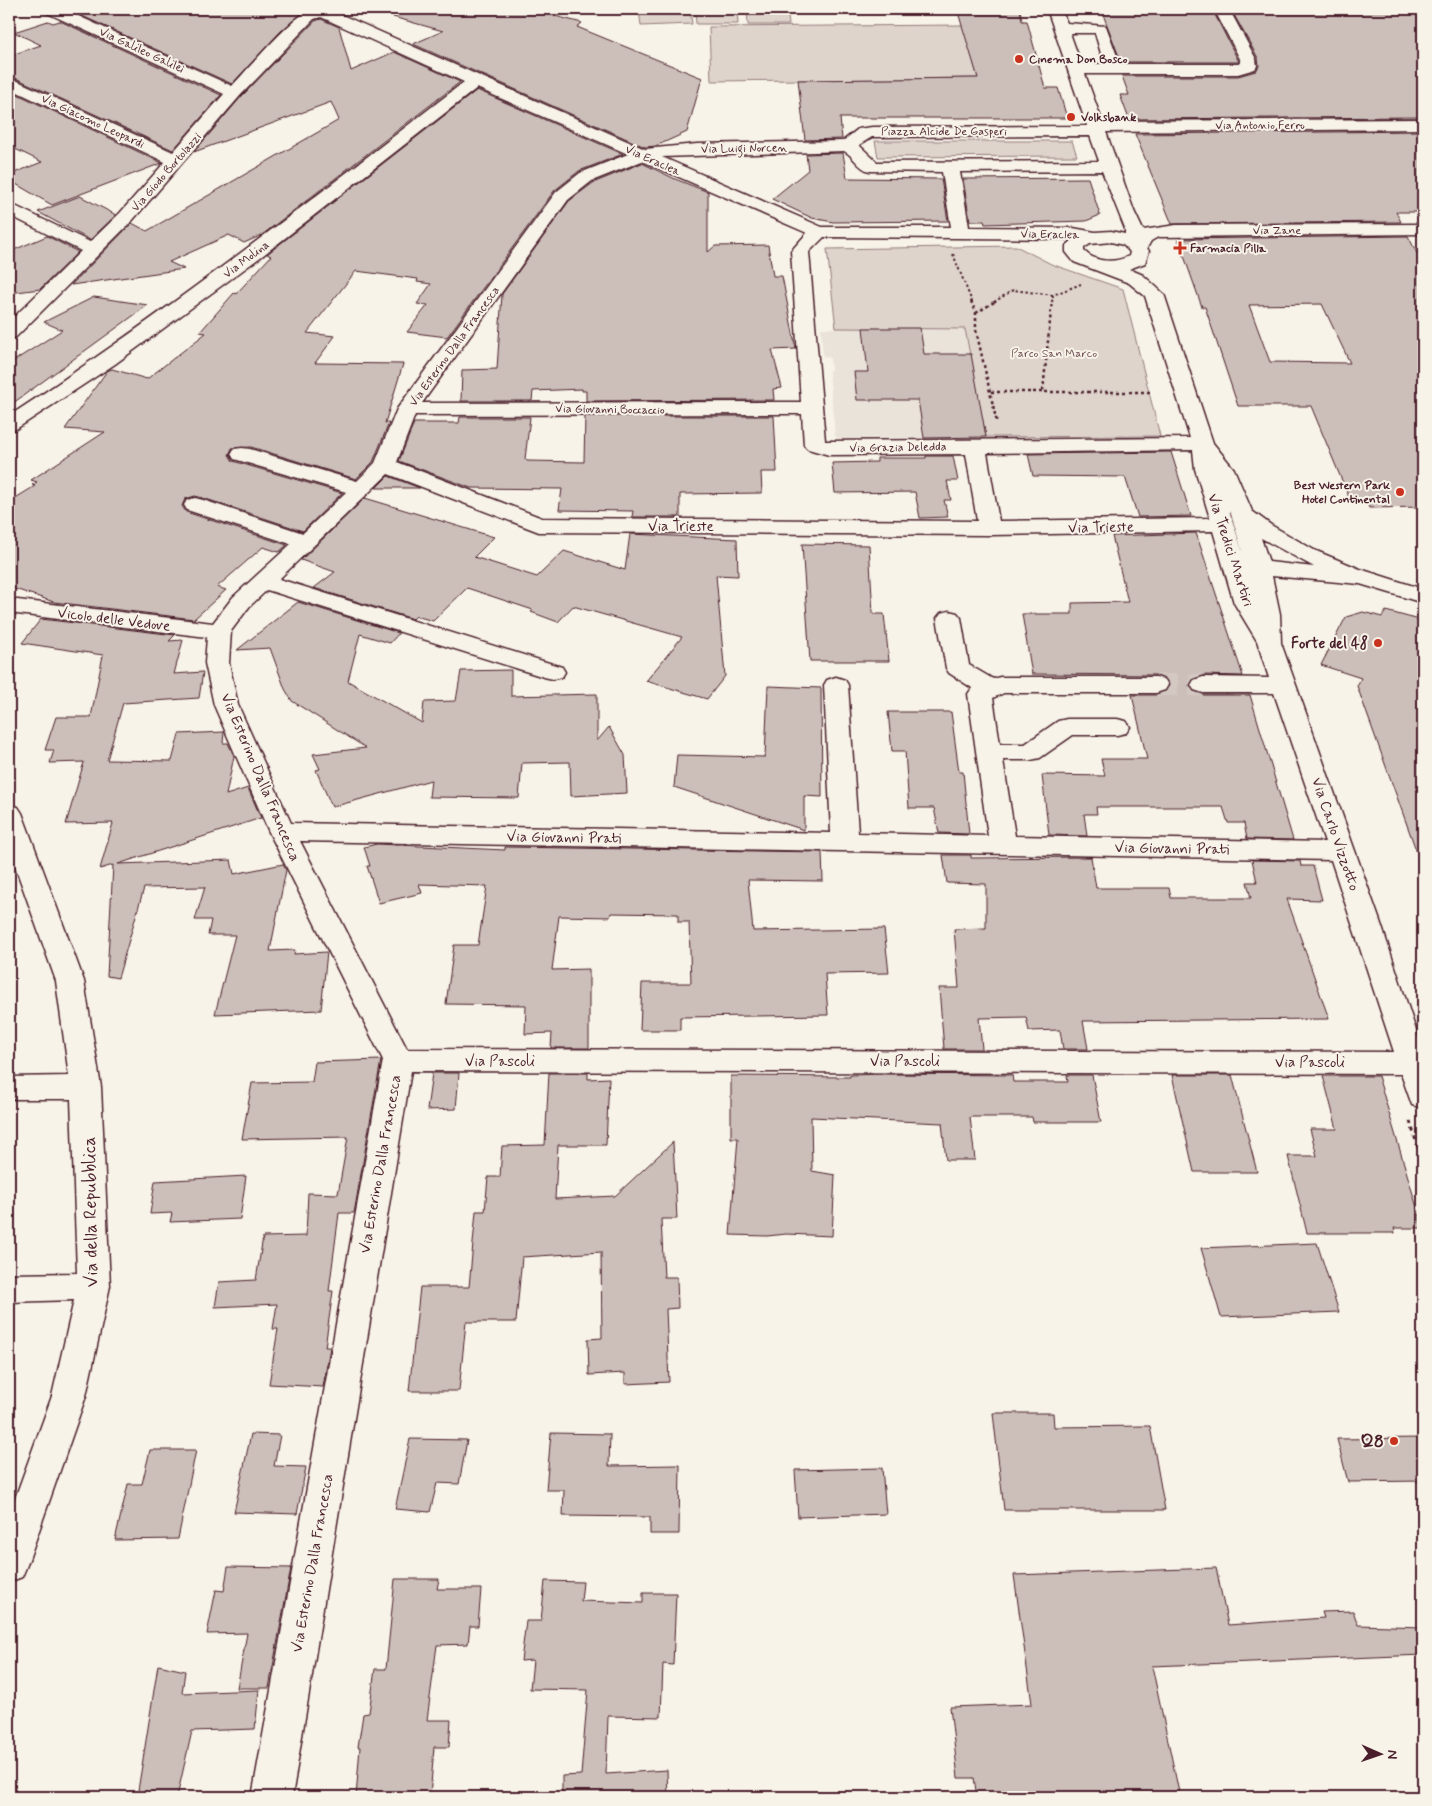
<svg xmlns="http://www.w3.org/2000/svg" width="1432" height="1806" font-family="Mynerve,sans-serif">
	<rect width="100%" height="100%" fill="#f7f3e8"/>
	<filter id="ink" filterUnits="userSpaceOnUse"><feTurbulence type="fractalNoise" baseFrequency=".02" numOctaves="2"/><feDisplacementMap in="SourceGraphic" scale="10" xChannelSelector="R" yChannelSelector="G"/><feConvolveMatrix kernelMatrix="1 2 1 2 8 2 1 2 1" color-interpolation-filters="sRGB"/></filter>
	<g filter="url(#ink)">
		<!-- built -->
		<path fill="#eae3da" d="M821,328H965L986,437L839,439L835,436L829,371L831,370L830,358L823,356Z"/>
		<!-- green -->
		<path fill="#ded4cc" stroke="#947a7c" d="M639,9H690L692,24L641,26Z
			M695,9H737L738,24H696Z
			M747,9H787L789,25H748Z
			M963,25L978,78L711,81L709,27Z
			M875,141H1072L1077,156L878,157Z
			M1016,246L1051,264L1123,289L1160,436L986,437L965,329L836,328L827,249Z"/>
		<!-- building -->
		<path fill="#ccbfb9" stroke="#4a1f2b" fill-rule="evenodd" d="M98,9H307L280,32L232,84L80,15Z
			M394,9H528L582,23L577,27L702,78L687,132L656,146L645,147L413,44L443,31L393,17Z
			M957,9H1020L1022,21H1027L1045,88H1058L1067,118H840L842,139L805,140L798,80L978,78Z
			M1101,9H1206L1208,13H1214L1239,62H1121Z
			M1423,10V117L1129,119L1120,95H1129L1122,76H1238L1256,71L1259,66L1258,58L1233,13Z
			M321,19L339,27L351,71L394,52L460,82L262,235L244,243L229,235L169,262L184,269L71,285L132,223L147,231L339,120L331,102L194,152L241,97L315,21Z
			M48,21L53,23L60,21L221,95L173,150L9,75V56L41,45L14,32Z
			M9,90L162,163L52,205L9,180V175L42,162L9,146Z
			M477,90L623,154L579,171L554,191L447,337L407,332L428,305L417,304L431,284L417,282L418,279L356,271L307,333L335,336L315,363L403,364L385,423H389L373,462L356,479L251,447L232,448L229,455L233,461L342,493L303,531L203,498L195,496L185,499L182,506L186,512L287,545L279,552L263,547L217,587L226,590L194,619L54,602L9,587V502L35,486L32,485L37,482L31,480L105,432L65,429L107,371L112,369L147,379L206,333L200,332L234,293L236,294L271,256L267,254Z
			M1423,131V212H1396L1401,222L1172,224L1135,134Z
			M843,153L847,178L941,179L948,221L833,222L812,218L772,199L808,170L806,154Z
			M642,163L675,179L708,192V252L715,246L768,245L773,276H782L796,349L772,350L782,388L773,389L774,400L586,401V391H582V389L533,391L532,401H461L462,370L497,369L502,294L569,201L593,183Z
			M1088,178L1100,215L1086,221L985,224L984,221H970L963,179Z
			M80,196L116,215L90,240L38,212Z
			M47,236L78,252L40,289L9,293V252Z
			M1408,236L1423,265V507L1369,508L1366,500H1350L1311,406H1238L1205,307H1202L1178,239ZM1322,304L1350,363L1270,362L1249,305Z
			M94,297L148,305L9,406V364L62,330L44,322Z
			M863,328H920L924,354H971L986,437L924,438L918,400H857L854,372H868Z
			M585,416H774L777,472H761L762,493L680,494V517H632L633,511L559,510L562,489L471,488L399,461L414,423H459L460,417H530L525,459L527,461L584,462Z
			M1171,452L1191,516L1138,517L1125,477L1033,476L1028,454Z
			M926,456H953L958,481H947L951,500H944L948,517L920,518L915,492L835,493L832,463L877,462V458H926Z
			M388,476L420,488H376Z
			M365,498L494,537L474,557L537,577L564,551L625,570L630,534L737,539L738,576L716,575L725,676L707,699L646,681L682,637L573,606L558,622L531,612L533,610L467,588L433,621L416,616L413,619L314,588L335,572L301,560Z
			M1196,533L1243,676L1202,675L1192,679L1189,686L1193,692L1203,695H1250L1293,840L1247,839L1244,823H1228L1223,807H1096L1097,814H1084L1087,836L1049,835L1042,775L1105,776L1101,759H1147L1132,695H1157L1167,691L1170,684L1166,678L1156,675L1032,674L1022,614H1072V603L1128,602L1112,536Z
			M802,544L869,545L873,614H884L889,661H810Z
			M298,602L399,633L390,643L360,634L348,681L422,723L424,702L456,701L461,671L511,670V696L597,694V741L609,727L625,755L627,793L571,796L570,762L522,763L519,798L429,797L431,780L332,807L316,770L320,769L313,754L366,748L292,701L285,689L270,648L237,650Z
			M1386,611L1423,621V860L1420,861L1357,686L1361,678L1321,665L1346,617L1363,612L1382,617Z
			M41,619L175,635L169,641L183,640L174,674L203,672L199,698L123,703L107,760L172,761L179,734L224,732L223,743H228L234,756L226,795L248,788L261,818L118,864L231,860L234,874L283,864L286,870L270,951L295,950L294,954L327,952L321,1010L215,1014L235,935H208L211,920H195L205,887L144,888L118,978L107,976L113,865L100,869L113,823L66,824L84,762L50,763L54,750H45L56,717H91L103,655L22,643Z
			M768,686L821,688L822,797L804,796V830L674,787L677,755L765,757Z
			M888,712H951L959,772H963L969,834L939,833L934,808H909L905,751H892Z
			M377,844L505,850V847L822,852L823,881L748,880L753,931L884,929L889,973L825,974L828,1015L680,1017V1030H640L642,983H691L689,922H678V914L611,913L610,917L559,916L552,970L589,969V1048H551L552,1033L525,1034L526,1005L446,1004L454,945H478L487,886L419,884L422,893L379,903L367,866H370L364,847Z
			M943,855H971V858L1091,857L1096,888H1169L1171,898H1251L1247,882H1257L1252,860L1300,861L1301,866H1313L1322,900L1287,899L1329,1019L1083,1021L1088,1049H1063L1060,1030L1029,1031L1026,1017L979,1018L982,1049H944L939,988H959L954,929L986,928V884L947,883Z
			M381,1060L354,1213H339L329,1291H333L325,1347H330L323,1387L269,1384L278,1329H273L277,1304L215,1307L219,1282L256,1280L263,1237L306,1236L308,1193L338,1194L348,1137L242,1139L252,1083L312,1082L315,1062Z
			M432,1073H459L456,1109L427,1110Z
			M549,1073H588V1079L609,1078L606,1145H558L555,1199L615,1196L673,1142L677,1219H661L664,1277H677L678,1308L666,1309L669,1382L625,1384V1373L589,1375L588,1339L602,1338L601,1252L522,1257L516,1322H466L459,1391H409L420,1287H469L476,1211H485L488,1177H500L502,1146L545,1145Z
			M884,1074L1012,1075L1013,1082H1068L1067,1075H1092L1101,1122H1033L1032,1117H970L975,1160H946L942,1123L811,1117L812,1171L835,1175L832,1236L786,1234L767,1236L730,1235L738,1138H731V1076L850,1077V1075Z
			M1172,1075H1232L1257,1172H1194Z
			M1323,1076H1378L1423,1228H1394L1395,1233H1307L1288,1156H1317L1310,1129H1337Z
			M246,1176L240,1219L170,1222L172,1213L150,1214L155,1181Z
			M1317,1243L1339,1312L1221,1317L1201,1248Z
			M993,1413H1053L1054,1427L1150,1426L1165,1510H1004Z
			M551,1433L610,1434L609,1466L680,1465L679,1534H650V1517L563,1516L564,1490H546Z
			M251,1434L280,1435L274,1466L306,1467L297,1514L234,1512Z
			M1423,1438V1481L1348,1482L1337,1439Z
			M410,1439L467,1440L459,1484L437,1483L430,1512L395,1509Z
			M150,1450H196L178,1539L115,1540L128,1484H142Z
			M882,1468L886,1514L798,1517L795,1470Z
			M228,1567L291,1568L269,1688H237L247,1633L207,1634L216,1590L224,1591Z
			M1216,1568L1228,1625L1324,1618L1322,1612L1353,1611L1358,1625L1423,1627V1655L1152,1666L1180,1797H977L974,1778H958L950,1707L1032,1704L1014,1575Z
			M395,1579H439L437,1589H481L478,1626H470L468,1644L437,1645L427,1720H451L449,1747H434L430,1797H356L360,1747H358L363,1714L369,1713L375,1669H386Z
			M545,1581L583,1582L581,1601L643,1603V1593H676L673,1665L663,1664L661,1717L608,1716L606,1774L667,1770L668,1797H562V1776L581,1775L588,1690L530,1689L533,1660L521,1661L526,1621H541Z
			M158,1665L185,1671L182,1693L259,1690L255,1729L192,1731L177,1797H137Z"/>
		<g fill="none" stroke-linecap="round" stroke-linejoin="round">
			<!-- minor-tunnel -->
			<path stroke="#d4c9c2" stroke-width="22" stroke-dasharray="22 11" stroke-linecap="butt" d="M1156,685H1203"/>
			<defs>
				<path id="minor" d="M43,9H63L232,86C248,69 291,18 309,11V9H334L333,11L645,149L697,144L843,141L858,129L872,127L1087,126L1047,9H1061L1067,23L1106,26L1120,64H1238L1241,63L1240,59L1214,9H1229L1256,59L1257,66L1255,69L1238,74H1085L1102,121L1423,119V129L1106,132L1134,211L1143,230L1176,225L1423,224V234L1158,237L1151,241L1147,248L1149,251L1145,263L1129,269L1143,275L1164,294L1213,443L1234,469L1252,511L1271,525L1314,550L1360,569L1423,589V603L1360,584L1272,576L1280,614L1281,643L1380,921L1423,1052V1108L1412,1105L1401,1074L411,1071L292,1797H252L383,1060L269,832L214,705L205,663L207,637L9,613V599L213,623L233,597L291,544L187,510L184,505L187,500L195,498L203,500L303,533L346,492L234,459L231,454L234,449L242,448L250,449L357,481L375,463L397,409L556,192L580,173L628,154L477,88L262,256L115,364L16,429L9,431V416C167,313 315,197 464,82L321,17L314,19L240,96L132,221L16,337L9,339V322L81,251L9,215V203L90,242L120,213L165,162L9,88V77L173,152L224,94L45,12ZM1070,33H1095L1104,64H1081ZM1090,136L1099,161L877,162L859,145L872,137ZM844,151C854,156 858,168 869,171L942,172L951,227H822L662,157ZM642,161L807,233L791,251L801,402L422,403L568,200L592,181ZM1102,171L1125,229V234L1111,231L1095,232L1073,228L969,227L960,172ZM824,237L1074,239L1066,246V252L1074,262L1129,283L1145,296L1190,438L825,441L809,252ZM1111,242L1123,245L1130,252L1129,256C1115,263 1096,263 1084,251V248L1090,244ZM802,414L804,445L808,449L829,455L966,454L977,521L542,518L397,462L415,415ZM1193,450L1195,469L1210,518L999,521L987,453ZM388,474L539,532L989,535L1213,531L1234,603L1257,641L1269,678L1203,677L1194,680L1191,685L1194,690L1203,693H1274L1325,842L1015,836L1003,760H1031L1040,758L1073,735H1117L1126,733L1130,727L1126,721L1117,719H1067L1058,721L1025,744H1000L993,698L1004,693H1156L1165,690L1168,685L1165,680L1156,677H1000L993,679L969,665L961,618L957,613L949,611L941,613L937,618L946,668L949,673L972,688L968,694L988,836L858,833L848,685L845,680L836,677L827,680L824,685L831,833L291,823L238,705L229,663L231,631L249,607L267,590L544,677L553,679L562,677L565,672L562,667L279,579ZM1229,510L1231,514L1243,554ZM1261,538L1314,567L1269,562ZM300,841L1331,860L1394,1052L407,1049Z
					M9,804L18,807L22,813L84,981L101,1087L110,1286L86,1396L27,1565L22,1577L9,1582V1515L52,1396L74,1300L9,1302V1274L77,1273L71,1099H9V1077L69,1076L56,981L9,849Z"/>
			</defs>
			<!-- minor casing -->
			<use href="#minor" stroke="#4a1f2b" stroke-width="3"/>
			<!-- path-far2 -->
			<path stroke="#4a1f2b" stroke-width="2" stroke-dasharray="2.5 2.5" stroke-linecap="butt" d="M953,254L972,302
				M994,302L1013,290L1053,295
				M1052,302L1053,295L1081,284"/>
			<!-- path-far1 -->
			<path stroke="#4a1f2b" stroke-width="2.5" stroke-dasharray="3 3" stroke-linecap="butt" d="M971,301L976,313V330L997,423
				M976,313L996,301
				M1043,391L1052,301
				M991,392H1150"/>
			<!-- path -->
			<path stroke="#4a1f2b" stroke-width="3" stroke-dasharray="4 4" stroke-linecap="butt" d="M1410,1121L1423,1164"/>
			<!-- minor -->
			<use href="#minor" fill="#f7f3e8" fill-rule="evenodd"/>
		</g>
	</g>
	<!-- markers -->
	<g fill="#c8321e" stroke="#f7f3e8" stroke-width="2">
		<circle cx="1019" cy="59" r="5"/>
		<circle cx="1071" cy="117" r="5"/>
		<path d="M1177.5 240.5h5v5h5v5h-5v5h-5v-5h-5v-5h5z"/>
		<circle cx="1400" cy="492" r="5"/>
		<circle cx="1378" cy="643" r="5"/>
		<circle cx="1394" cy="1441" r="5"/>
	</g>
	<g text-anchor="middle" stroke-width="4" stroke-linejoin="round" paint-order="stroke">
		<!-- far-street labels -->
		<g font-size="12" fill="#4a1f2b" stroke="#f7f3e8">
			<text transform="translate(142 50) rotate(25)" y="4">Via Galileo Galilei</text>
			<text transform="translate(93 121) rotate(25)" y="4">Via Giacomo Leopardi</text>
			<text x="1260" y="129">Via Antonio Ferro</text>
			<text x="944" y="135">Piazza Alcide De Gasperi</text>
			<text transform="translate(744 148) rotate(-1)" y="4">Via Luigi Norcen</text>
			<text transform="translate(653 160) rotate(24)" y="4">Via Eraclea</text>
			<text transform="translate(166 172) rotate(-49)" y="4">Via Giodo Bortolazzi</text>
			<text x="1277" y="234">Via Zane</text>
			<text transform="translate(1050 234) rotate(1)" y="4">Via Eraclea</text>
			<text transform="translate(246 259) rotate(-37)" y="4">Via Molina</text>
			<text transform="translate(454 346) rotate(-54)" y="4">Via Esterino Dalla Francesca</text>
			<text transform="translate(610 409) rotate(1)" y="4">Via Giovanni Boccaccio</text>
			<text transform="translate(898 447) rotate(-1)" y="4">Via Grazia Deledda</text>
		</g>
		<!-- far-poi labels -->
		<g font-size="12" font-weight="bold" fill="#4a1f2b" stroke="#f7f3e8" text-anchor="start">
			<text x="1029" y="63">Cinema Don Bosco</text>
			<text x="1081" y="121">Volksbank</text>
			<text x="1190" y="252">Farmacia Pilla</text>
			<text x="1390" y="489" text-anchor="end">Best Western Park<tspan x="1390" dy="14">Hotel Continental</tspan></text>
		</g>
		<!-- far-park labels -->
		<g font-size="12" fill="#6f4c53" stroke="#f7f3e8">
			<text x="1054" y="357">Parco San Marco</text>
		</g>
		<!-- street labels -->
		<g font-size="15" fill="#4a1f2b" stroke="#f7f3e8">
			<text x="681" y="531">Via Trieste</text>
			<text transform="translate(1101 527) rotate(-1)" y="5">Via Trieste</text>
			<text transform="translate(1231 550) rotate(72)" y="5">Via Tredici Martiri</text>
			<text transform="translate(114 619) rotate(7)" y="5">Vicolo delle Vedove</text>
			<text transform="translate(261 777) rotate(67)" y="5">Via Esterino Dalla Francesca</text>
			<text transform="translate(1336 834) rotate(71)" y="5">Via Carlo Vizzotto</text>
			<text transform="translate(564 837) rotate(1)" y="5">Via Giovanni Prati</text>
			<text transform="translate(1172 848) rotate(1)" y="5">Via Giovanni Prati</text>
			<text x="500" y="1066">Via Pascoli</text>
			<text x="905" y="1066">Via Pascoli</text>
			<text x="1310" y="1067">Via Pascoli</text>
			<text transform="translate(380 1164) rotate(-80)" y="5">Via Esterino Dalla Francesca</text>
			<text transform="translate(312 1563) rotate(-80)" y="5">Via Esterino Dalla Francesca</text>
		</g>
		<!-- poi labels -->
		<g font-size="15" font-weight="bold" fill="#4a1f2b" stroke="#f7f3e8" text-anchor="end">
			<text x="1368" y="648">Forte del 48</text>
		</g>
		<!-- near-street labels -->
		<g font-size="18" fill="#4a1f2b" stroke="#f7f3e8">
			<text transform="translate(90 1212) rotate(-91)" y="6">Via della Repubblica</text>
		</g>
		<!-- near-poi labels -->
		<g font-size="18" font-weight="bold" fill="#4a1f2b" stroke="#f7f3e8" text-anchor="end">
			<text x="1384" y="1447">Q8</text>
		</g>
	</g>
	<!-- margin -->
	<rect width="1432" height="1806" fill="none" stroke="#f7f3e8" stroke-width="30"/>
	<rect x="15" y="15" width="1402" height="1776" fill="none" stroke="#4a1f2b" stroke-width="2" filter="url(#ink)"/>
	<!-- north arrow -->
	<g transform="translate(1380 1754) rotate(92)" stroke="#f7f3e8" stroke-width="4" paint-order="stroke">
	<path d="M0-4L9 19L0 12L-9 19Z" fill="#4a1f2b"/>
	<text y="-8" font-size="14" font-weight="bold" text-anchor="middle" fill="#4a1f2b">N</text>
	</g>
</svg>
